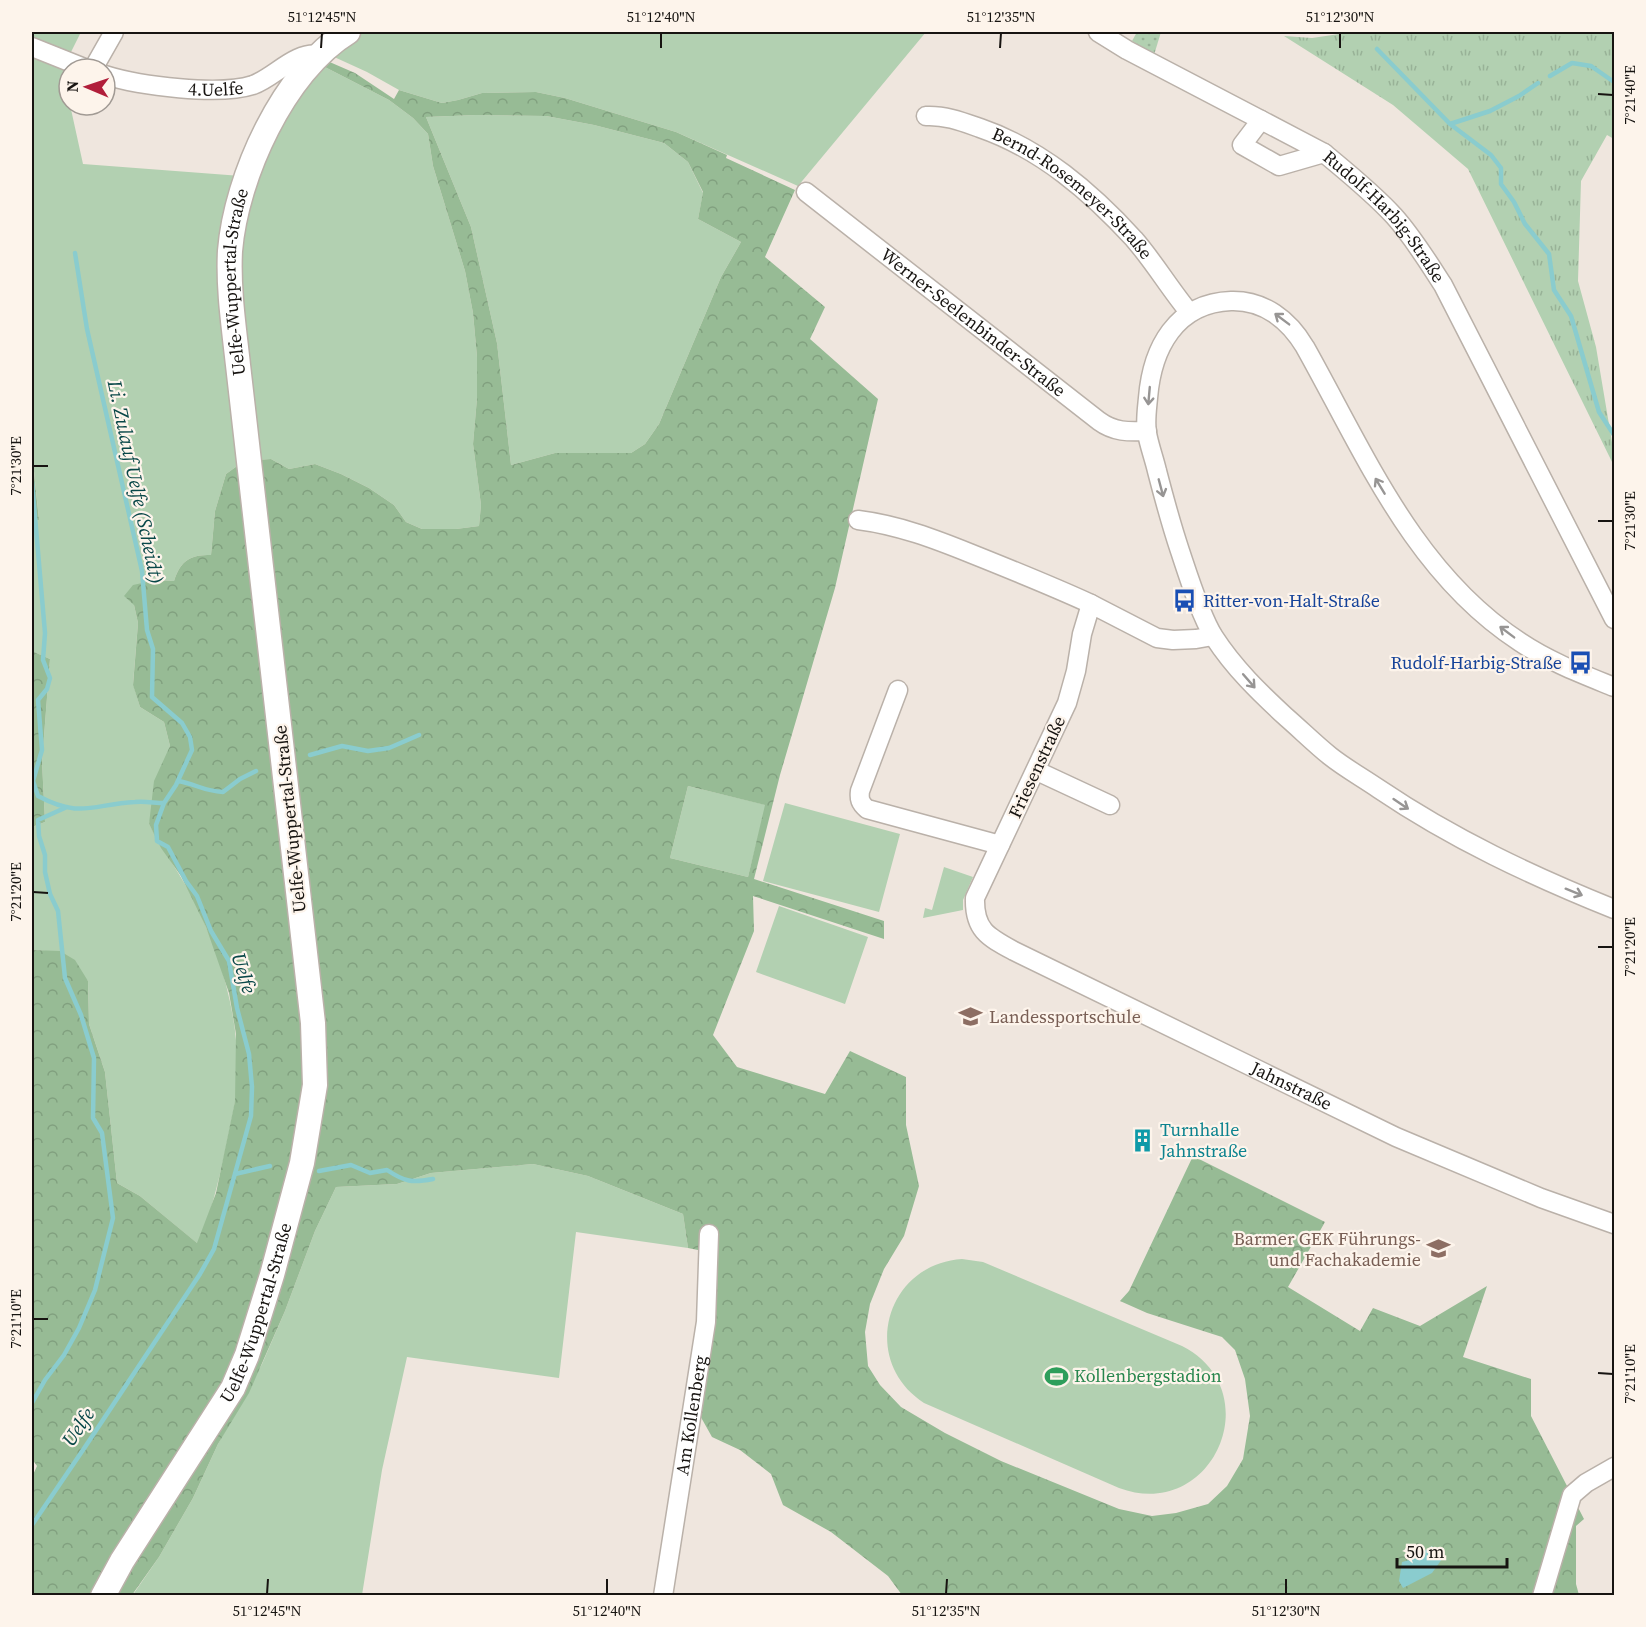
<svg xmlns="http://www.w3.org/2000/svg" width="1646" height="1627" font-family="'Source Serif 4',serif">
	<defs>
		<pattern id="forest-crowns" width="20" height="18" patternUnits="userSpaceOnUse" patternTransform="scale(1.5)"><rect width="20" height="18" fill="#97bb95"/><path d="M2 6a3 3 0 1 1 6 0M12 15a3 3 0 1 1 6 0" fill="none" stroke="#81a07f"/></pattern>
		<pattern id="park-tufts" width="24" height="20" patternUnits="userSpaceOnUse" patternTransform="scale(1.5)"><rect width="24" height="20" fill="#b2d0b1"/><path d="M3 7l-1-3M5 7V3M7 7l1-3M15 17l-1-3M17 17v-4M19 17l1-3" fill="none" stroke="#98b297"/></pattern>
		<pattern id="garden-dots" width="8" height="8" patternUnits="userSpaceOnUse" patternTransform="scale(1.5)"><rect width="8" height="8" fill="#b2d0b1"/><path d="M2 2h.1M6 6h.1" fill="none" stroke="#98b297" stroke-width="1.8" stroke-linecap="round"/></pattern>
	</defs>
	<rect width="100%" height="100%" fill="#efe6de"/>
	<!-- grass -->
	<path fill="#b2d0b1" d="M32,32H81L69,56L32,43Z
		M365,32H926L798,186L676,132L565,98L536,92L482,93L458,100L442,103L399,90L367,72L332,56L351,38Z
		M32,52L67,67V91L83,164L241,176L227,226L244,461L226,474L215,511L211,555C190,555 181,560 174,581L156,580L134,605L138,623L133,684L140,707L164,722L170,746L149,824C161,847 176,868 189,891C222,953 245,1031 235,1102C232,1119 228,1135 225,1152C218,1183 211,1214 198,1244L140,1196L117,1183L105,1072L89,1024L88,981L60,952L32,950V827L45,822L42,762L50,659L32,651V520H39L32,452Z
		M321,65L389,100L413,118L428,134L433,166L465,271L473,313L477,357V398L473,444L481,505L479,526L456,529H422L406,522L394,505L369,488L341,474L315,464L289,469L271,459L256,460L239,279L247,204L275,134Z
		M476,115L546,116L594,125L664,143L688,162L703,193L698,219L741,242L721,277L659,424L645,444L631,453H555L511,465L497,343L471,227L426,117Z
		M688,786L766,805L748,877L670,858Z
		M785,803L900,834L879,912L763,881Z
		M944,867L973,877L963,900V910L923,918L925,908L932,910Z
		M779,906L868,937L845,1004L756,972Z
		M533,1164L588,1176L683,1214L688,1248L576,1232L559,1378L407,1357L382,1470L362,1595L132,1596L159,1557L193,1498L218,1444L262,1364L285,1311L315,1231L336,1187L397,1184L431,1173Z
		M962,1259L983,1262L1182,1346C1270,1391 1213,1523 1119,1488L924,1403C859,1361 885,1264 962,1259Z"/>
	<!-- forest -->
	<path fill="url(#forest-crowns)" fill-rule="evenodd" d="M325,60L355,73L394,99L399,90L442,103L458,100L482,93L536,92L565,98L676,132L727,155L726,158L795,190L765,257L825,307L810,339L878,399L835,588L780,775L754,879L884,921V939L753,896L754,931L713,1035L737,1067L825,1094L850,1051L906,1077V1125L919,1186L904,1236L884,1269L870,1304L865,1332L868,1366L880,1385L901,1407L945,1433L1001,1461L1119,1509L1152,1516L1176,1513L1208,1504L1227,1486L1243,1459L1250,1416L1245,1379L1235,1350L1222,1337L1147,1313L1120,1301L1129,1291L1193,1156L1325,1222L1288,1287L1360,1331L1373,1308L1420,1326L1487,1286L1463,1357L1531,1379V1416L1584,1519L1576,1526V1584L1579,1595H902L888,1576L831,1532L783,1505L771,1474L740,1450L712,1437L693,1403L708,1252L688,1248L683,1214L588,1176L533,1164L431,1173L397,1184L336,1187L315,1231L285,1311L249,1393L218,1444L193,1498L159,1557L132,1595L108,1596L238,1391L318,1080L256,460L271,459L289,469L315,464L341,474L369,488L394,505L406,522L422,529H456L479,526L481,505L473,444L477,398V357L473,313L465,271L433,166L428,134L413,118L389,100L321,65ZM476,115L546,116L594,125L664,143L688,162L703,192L698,219L741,242L721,277L659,424L645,444L631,453H555L511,465L497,343L471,227L426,117ZM688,786L765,805L748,877L670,858Z
		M32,452V454L39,520H32Z
		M244,461L308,1024L300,1154L228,1387L94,1595H32V1477L37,1466L32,1459V950L60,951L75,960L88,981L89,1024L105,1072L117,1183L140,1196L197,1243L216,1193L235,1101L236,1034L229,993L206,927L181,876L161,848L149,824L154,781L170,746L164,722L140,707L133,685L138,623L134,605L124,596L133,585L156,580L174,581C181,560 190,555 211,555L215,511L226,474Z
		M32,651L50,659L42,762L45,822L32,827Z"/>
	<!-- park -->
	<path fill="url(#park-tufts)" d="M1353,32H1614V139L1607,135L1581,181L1578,281L1596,347L1614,454V466L1468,169L1393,105L1284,36L1312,38Z"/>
	<!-- garden -->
	<path fill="url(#garden-dots)" d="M1137,32H1161L1154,55L1132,41Z"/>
	<!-- water -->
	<path fill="#8accce" d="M1432,1546L1442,1559L1432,1573L1403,1588L1399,1581L1402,1562L1413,1559Z"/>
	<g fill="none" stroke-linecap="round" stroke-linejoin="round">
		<!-- stream -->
		<path stroke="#8accce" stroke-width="4.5" d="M1377,49L1450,124L1490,111L1519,96L1538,83
			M1550,76L1572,63L1591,66L1614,82
			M1450,124L1491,155L1501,168V184L1514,202L1525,224L1549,254L1554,290L1571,316L1599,412L1614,435
			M75,253L87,329L142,571L147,630L153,649L152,697L182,723L190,737L192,750L176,785L164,803
			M32,482L45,633L43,660L50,678L47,689L38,700L42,750L33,781L38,796C81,819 93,804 135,802C145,801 155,803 164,803L156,825L157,841L168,847L186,881L197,896L211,931L229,961L237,1008L249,1054L252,1087L251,1116L214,1249L200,1274L85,1447L32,1525
			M310,755L342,746L368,751L389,748L419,735
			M178,781C196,784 203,791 223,792L240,779L256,771
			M319,1171L351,1165L370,1173L387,1170C405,1182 412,1183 433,1179
			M235,1174L270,1166
			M32,1403L45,1380L64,1355L79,1328L95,1290L113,1218L102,1133L93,1118L94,1058L81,1015L65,978L58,911L50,894L45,872V855L39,836L38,820L67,807"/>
		<defs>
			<g id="street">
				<path id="s1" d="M1098,32L1127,50L1261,120L1242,145L1279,166L1324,153C1348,173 1373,193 1394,216C1413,237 1428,262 1443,285L1614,619"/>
				<path d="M32,47L87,69"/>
				<path d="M93,69L114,32"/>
				<path id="s2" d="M105,75C140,86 219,96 253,85C275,77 295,51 319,55"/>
				<path id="s3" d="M926,116C945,115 963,122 980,128C1041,149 1091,192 1134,239C1154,262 1170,289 1189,312"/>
				<path d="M1261,120L1324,153"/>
				<path id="s4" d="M806,192L1099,421C1114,432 1128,432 1147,431"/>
				<path d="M858,520C898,525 935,539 972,554C1012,570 1052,586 1091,604"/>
				<path id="s5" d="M1213,636L1196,639L1173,640L1157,638L1091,604L1082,634L1076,671L1067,703L975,898C974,930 988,937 1014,951L1396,1137L1541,1198L1614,1224"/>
				<path d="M1614,687C1582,674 1550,662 1520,642C1414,573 1365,454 1305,347C1289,320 1264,300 1231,301C1176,303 1152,348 1148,398C1147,409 1145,422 1147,433C1149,445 1154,458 1157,471C1164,498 1171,524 1180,551C1188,575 1201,617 1214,637C1234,668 1260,693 1286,717C1301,730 1315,744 1330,756C1345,768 1363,778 1379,789C1453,839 1532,876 1614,909"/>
				<path d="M898,690L860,791C859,799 860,803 867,809L1000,845"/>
				<path d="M1037,771L1110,805"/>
				<path id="s6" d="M663,1596L706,1322L709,1234"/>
				<path d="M1542,1596L1572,1495L1586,1483L1614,1467"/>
			</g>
			<g id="secondary">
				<path id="s7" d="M103,1596L122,1561L233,1388L247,1355L272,1275L302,1163L315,1085L313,1023L238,365C234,328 228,289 230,251C236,177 284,71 348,32"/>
			</g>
		</defs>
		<!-- street casing -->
		<use href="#street" stroke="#bab1a9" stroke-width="21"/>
		<!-- secondary casing -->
		<use href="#secondary" stroke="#bab1a9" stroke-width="27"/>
		<!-- street -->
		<use href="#street" stroke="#fff" stroke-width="18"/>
		<!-- secondary -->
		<use href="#secondary" stroke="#fff" stroke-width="24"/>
	</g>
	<!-- one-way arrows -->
	<defs><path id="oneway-shaft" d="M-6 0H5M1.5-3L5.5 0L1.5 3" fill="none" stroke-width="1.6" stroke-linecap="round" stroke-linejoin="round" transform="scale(1.5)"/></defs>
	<g stroke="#979594">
		<use href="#oneway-shaft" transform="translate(1282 319) rotate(-143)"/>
		<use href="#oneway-shaft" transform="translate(1149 396) rotate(95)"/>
		<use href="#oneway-shaft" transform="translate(1380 486) rotate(-121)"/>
		<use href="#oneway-shaft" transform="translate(1161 488) rotate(75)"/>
		<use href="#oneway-shaft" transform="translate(1507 632) rotate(-143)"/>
		<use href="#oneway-shaft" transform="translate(1249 681) rotate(49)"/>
		<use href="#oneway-shaft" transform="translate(1401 804) rotate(34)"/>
		<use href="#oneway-shaft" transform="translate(1574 892) rotate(22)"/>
	</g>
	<!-- ticks -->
	<path fill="none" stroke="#171411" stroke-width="2" d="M321,48L322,33M661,48V33M1000,48L1001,33M1340,48V33M1598,94L1613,95M33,466H48M1598,521H1613M33,892L48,893M1598,947H1613M33,1319H48M1598,1373L1613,1374M267,1594L268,1579M607,1594V1579M946,1594L947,1579M1286,1594V1579"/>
	<!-- icons -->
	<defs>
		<symbol id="bus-bare" viewBox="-9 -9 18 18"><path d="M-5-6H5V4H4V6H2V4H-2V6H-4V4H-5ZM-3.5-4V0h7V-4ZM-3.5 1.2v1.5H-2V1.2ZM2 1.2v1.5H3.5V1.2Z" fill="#1a4fb4" stroke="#fdf4eb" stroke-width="2.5" paint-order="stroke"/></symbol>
		<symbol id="school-bare" viewBox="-9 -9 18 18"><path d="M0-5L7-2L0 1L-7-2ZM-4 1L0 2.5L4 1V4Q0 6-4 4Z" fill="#8d6e63" stroke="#fdf4eb" stroke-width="2.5" paint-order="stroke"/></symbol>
		<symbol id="building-bare" viewBox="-9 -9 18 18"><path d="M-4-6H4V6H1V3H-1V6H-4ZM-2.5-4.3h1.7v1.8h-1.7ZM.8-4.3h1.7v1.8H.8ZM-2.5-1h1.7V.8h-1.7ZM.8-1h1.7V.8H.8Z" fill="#0f9aa8" stroke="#fdf4eb" stroke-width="2.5" paint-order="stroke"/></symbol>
		<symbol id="university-bare" viewBox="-9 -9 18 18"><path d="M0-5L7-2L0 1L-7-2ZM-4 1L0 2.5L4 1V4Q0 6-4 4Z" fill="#8d6e63" stroke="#fdf4eb" stroke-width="2.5" paint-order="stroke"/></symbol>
		<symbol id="stadium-bare" viewBox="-9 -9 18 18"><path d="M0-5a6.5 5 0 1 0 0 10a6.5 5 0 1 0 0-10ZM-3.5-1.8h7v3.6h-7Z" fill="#2e9e5b" stroke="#fdf4eb" stroke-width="2.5" paint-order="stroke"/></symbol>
	</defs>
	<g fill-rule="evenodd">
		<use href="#bus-bare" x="1168" y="584" width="33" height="33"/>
		<use href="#bus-bare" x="1564" y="646" width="33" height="33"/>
		<use href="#school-bare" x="954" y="1000" width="33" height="33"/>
		<use href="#building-bare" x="1126" y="1124" width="33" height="33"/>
		<use href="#university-bare" x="1422" y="1232" width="33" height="33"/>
		<use href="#stadium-bare" x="1040" y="1360" width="33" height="33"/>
	</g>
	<g text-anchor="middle" stroke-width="4.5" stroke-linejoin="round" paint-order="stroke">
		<!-- street labels -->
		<g font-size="18" fill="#171411" stroke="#fdf4eb">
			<text dy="6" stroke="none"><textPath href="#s2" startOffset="112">4.Uelfe</textPath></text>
			<text dy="6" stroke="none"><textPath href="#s3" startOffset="170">Bernd-Rosemeyer-Straße</textPath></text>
			<text dy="6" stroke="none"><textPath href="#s1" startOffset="394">Rudolf-Harbig-Straße</textPath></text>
			<text dy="6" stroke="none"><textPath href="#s7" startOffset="1368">Uelfe-Wuppertal-Straße</textPath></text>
			<text dy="6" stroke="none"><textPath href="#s4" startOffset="212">Werner-Seelenbinder-Straße</textPath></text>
			<text transform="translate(1037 767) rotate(-65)" y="6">Friesenstraße</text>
			<text transform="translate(290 819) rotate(-96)" y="6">Uelfe-Wuppertal-Straße</text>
			<text dy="6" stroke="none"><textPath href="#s5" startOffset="828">Jahnstraße</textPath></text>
			<text dy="6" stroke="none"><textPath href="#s7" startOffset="324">Uelfe-Wuppertal-Straße</textPath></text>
			<text dy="6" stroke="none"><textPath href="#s6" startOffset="183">Am Kollenberg</textPath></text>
		</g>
		<!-- transit labels -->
		<g font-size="18" fill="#164399" stroke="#fdf4eb" text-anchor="start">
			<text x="1203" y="607">Ritter-von-Halt-Straße</text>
			<text x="1562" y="669" text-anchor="end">Rudolf-Harbig-Straße</text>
		</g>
		<!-- education labels -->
		<g font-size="18" fill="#785e54" stroke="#fdf4eb" text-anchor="start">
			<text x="989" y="1023">Landessportschule</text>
			<text x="1421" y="1245" text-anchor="end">Barmer GEK Führungs-<tspan x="1421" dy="21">und Fachakademie</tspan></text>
		</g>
		<!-- culture labels -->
		<g font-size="18" fill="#0d838f" stroke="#fdf4eb" text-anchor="start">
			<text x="1160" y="1136">Turnhalle<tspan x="1160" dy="21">Jahnstraße</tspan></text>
		</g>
		<!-- leisure labels -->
		<g font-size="18" fill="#27864d" stroke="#fdf4eb" text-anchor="start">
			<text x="1074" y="1382">Kollenbergstadion</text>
		</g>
		<!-- water labels -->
		<g font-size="20" font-style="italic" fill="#084748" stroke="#fdf4eb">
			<text transform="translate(136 482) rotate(78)" y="7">Li. Zulauf Uelfe (Scheidt)</text>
			<text transform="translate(244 973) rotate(73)" y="7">Uelfe</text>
			<text transform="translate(78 1427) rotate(-56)" y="7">Uelfe</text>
		</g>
	</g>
	<!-- border -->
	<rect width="1646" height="1627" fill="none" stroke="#fdf4eb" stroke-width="66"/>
	<!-- north arrow -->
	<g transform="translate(87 87) rotate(272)"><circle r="28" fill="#fdf4eb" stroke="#a19a94" stroke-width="1.5"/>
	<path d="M0-4.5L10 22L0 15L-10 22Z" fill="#b11e3a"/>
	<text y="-9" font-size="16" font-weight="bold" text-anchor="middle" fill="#171411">N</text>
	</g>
	<!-- scale -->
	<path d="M1397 1558v9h110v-9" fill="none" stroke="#171411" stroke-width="3"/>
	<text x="1406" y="1558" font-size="18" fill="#171411" stroke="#fdf4eb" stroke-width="4.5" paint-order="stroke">50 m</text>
	<rect x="33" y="33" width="1580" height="1561" fill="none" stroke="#171411" stroke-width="2"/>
	<g font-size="15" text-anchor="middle" fill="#171411">
		<text x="322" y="22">51°12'45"N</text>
		<text x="661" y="22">51°12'40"N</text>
		<text x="1001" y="22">51°12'35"N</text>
		<text x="1340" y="22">51°12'30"N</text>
		<text transform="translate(1630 95) rotate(-90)" y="5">7°21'40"E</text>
		<text transform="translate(16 466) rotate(-90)" y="5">7°21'30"E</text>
		<text transform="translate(1630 521) rotate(-90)" y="5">7°21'30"E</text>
		<text transform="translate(16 892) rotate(-90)" y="5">7°21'20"E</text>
		<text transform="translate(1630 947) rotate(-90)" y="5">7°21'20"E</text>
		<text transform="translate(16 1319) rotate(-90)" y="5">7°21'10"E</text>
		<text transform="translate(1630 1374) rotate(-90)" y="5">7°21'10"E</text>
		<text x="267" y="1616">51°12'45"N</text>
		<text x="607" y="1616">51°12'40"N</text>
		<text x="946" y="1616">51°12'35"N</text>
		<text x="1286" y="1616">51°12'30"N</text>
	</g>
</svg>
